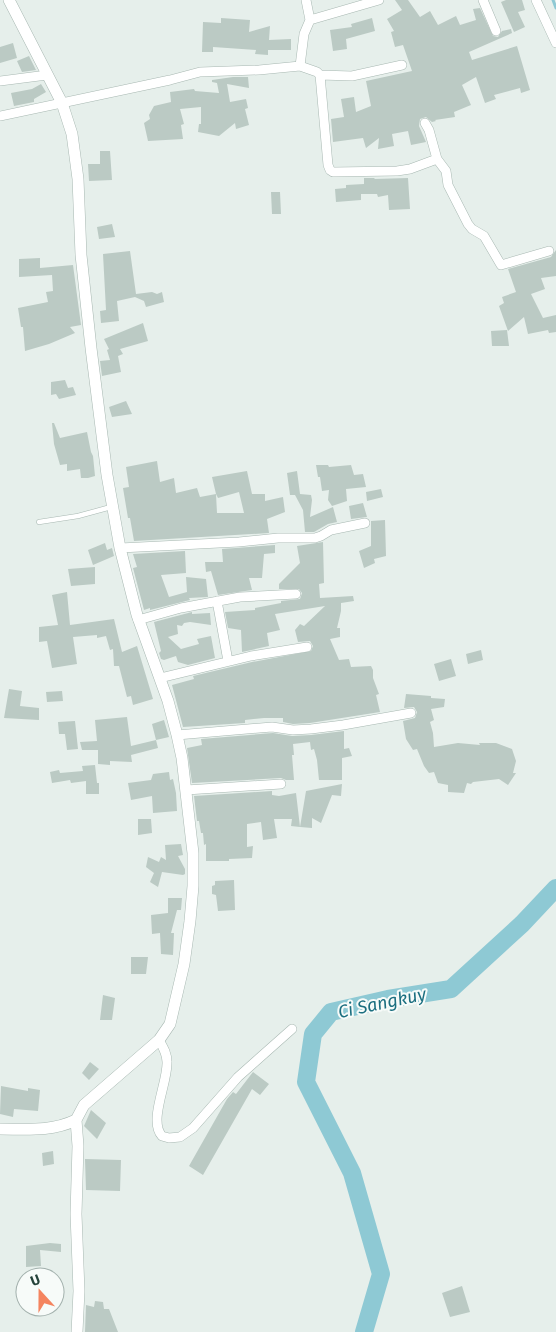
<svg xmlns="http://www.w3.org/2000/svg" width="556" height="1332" font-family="'Fira Sans',sans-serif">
	<rect width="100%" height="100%" fill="#e6efeb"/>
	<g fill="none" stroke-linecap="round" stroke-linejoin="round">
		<!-- stream -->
		<path stroke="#8ec9d4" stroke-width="3" d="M553,0L556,8"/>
		<!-- river -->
		<path stroke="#8ec9d4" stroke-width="18" d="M364,1332L381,1274L352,1173L306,1082L313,1034L331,1012L388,999L451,989L522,924L556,888"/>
	</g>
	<!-- building -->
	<path fill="#bbcac4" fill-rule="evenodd" d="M395,0H408L420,17L430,11L438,25L456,16L460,25L476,20L473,9L480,8L493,36L498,37L502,31L511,29L512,33L469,52L472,60L517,46L530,90L521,93L520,88L494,95L496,99L485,103L476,77L462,85L471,105L454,112L455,117L435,120L436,121L432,122L426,117L420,119L419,126L426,142L411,145L408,131L392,134L394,146L378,149L379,138L366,148L363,138L333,142L331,119L344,117L341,99L354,97L356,112L371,106L366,81L412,71L403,45L395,47L391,32L394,31L387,19L402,10Z
		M506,0H522L525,10L518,12L525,27L514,32L501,2Z
		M221,18L250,20L249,32L270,26L269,40L291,39V50H268V55L255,54L256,50L213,47V52H202L203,22L221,23Z
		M372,18L375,31L346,39L347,49L333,51L330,30L352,27L351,24Z
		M13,43L17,58L0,63V47Z
		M29,56L36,70L22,72L17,61Z
		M233,77H248L249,88L227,84L230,102L246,99L248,108L245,109L249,125L236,129L235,123L219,136L198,132L199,124H201V107L180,109L184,124L181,125L183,139L148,141L144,123L150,119L149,115L154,106L171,102L170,92L194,89L195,91L219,93L217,83L212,82V80Z
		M41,84L46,92L34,99V102L14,106L11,93L32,89Z
		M100,151H110L112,180L89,181L88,164H100Z
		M364,178H375L374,179L408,178L410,209L389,210L388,195L378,197L377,194H361V200L336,202L335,189L346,188V185L364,184Z
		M271,192H280L281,214H272Z
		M112,224L115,237L99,239L97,227Z
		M556,250V276L541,278L545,289L531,294L543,318L556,315V332L549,333L548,330L528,334L524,317L508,331L499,306L504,303L502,297L516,292L508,269L551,257Z
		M130,251L136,294L152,292L157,294L162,292L164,302L146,307L144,301L135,297L117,301L119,321L101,323L100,311L106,310L103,254Z
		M40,258V268L73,265L81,325L70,327L75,333L49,344L25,351L23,327H21L18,308L48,302L46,292L53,291L52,275L19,277V259Z
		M143,323L148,341L120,349L123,354L118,356L121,372L102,376L100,361L110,360L107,350L109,349L104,339Z
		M507,330L509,346H492L491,331Z
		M65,380L68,388L73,387L76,395L59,399L56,394L51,395V382Z
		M126,401L132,414L112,417L109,407Z
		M52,423H54L60,438L87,432L91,452L93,456L95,476L88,478H81L80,469L67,471V464L60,465L54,444Z
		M157,461L160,482L174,478L176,493L197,488L200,497L216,494L212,477L247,471L252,494H265V501L283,497L285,512L267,519L269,533L134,541L130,518H128L123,488L129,487L126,467ZM239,492L244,513H217L216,494L218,498Z
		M316,465H328L329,467L351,465L354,475L363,474L366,487L346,489L347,501L332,506L328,500L329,490L322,491L320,477H318Z
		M297,471L300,494L311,495L312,500L310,517L333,507L337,522L328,524L314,532H305L303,510L295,495H290L287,473Z
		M381,489L383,497L367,501L366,492Z
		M363,503L367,517L351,519L349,506Z
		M385,520L386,556L374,559L375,563L364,568L359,551L371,546V521Z
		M323,542L324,583L319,584L320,598L353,596L354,601L341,603V611L337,628H340V637L330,639L339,660L349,659L351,667L371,666L373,670V678L379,694L376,695L380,712L310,723L293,724L283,722V718H264L245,720V723L183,727L172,685L194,679L193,676L252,662L311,651L313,646L310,641L298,642L295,630L300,624L304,626L325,606L275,614L280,630L267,633L269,646L242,652L241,630L228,628L225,612L255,610V608L281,603V601L300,599L302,593L299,589H279V584L300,563L297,546Z
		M105,543L107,550L112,548L114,556L93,565L88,550Z
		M275,545V553L264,554L262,578H249L252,590L218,595L211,571L206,572L205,562H223L222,549Z
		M185,551L186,573L161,575L169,597L187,592L186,577L206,579L208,597L189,598L190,600L150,610V608L144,610L133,568L137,567L133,554Z
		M95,567V584L71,586L68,569Z
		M67,592L70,625L114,619L122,652L137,646L153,699L133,705L131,696L127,697L119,666H114L113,649L110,650L106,636L97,638V635L73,637L77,664L52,668L47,641L39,642V627L58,625L52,595Z
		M192,612V614L210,613L211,625L190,622L184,623L182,626L177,625L178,634L168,637L181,649L199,644L197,639L211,636L215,658L188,665L178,662L176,656L164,660L161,659L159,653L161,651L154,622Z
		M481,650L483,660L468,664L466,654Z
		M451,659L456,676L439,681L434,664Z
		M9,689L22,691L20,706L39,708V720L4,718Z
		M62,691L63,701L47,702L46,692Z
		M406,694L431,696V698L445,699L444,707L431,709L434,720L430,722L433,733L434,747L458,743L480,745L479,743H496L512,749L516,761L513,773H516L508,785L499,779L473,782L471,784L467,783L464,793L448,792V785L438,783L434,772L429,773L424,766L417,749L413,750L406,739L403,721L415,718L417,712L414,707L404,708Z
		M127,717L131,746L156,740L158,748L131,755L132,762L110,761V765L98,764V750H82L80,742L97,741L95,720Z
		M164,720L169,737L156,740L152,724Z
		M75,721L78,749L67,750L65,734H59L58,722Z
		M344,731V749L349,748L352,756L342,758V780H319L317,760L314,749L311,750L310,742L293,744L294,755H292L294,780H286L281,778L192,783L187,748L202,745L201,739L273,733L292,736L311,735Z
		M95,765L97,783H99V794H86V781L71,783L70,780L52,783L50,772L59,770L60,773L83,771L82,766Z
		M169,772L170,780L173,779L176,793L177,811L153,813L152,796L131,800L128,783L151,780L153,774Z
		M342,784L341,796L332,795L321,823L312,818V828L300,827L306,791Z
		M272,791V795L279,796L296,793L300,827L291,826L292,819H274L277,838L263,840L261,822L247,824V847L253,846L252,858L229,859V861H206V844L204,845L203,833H201L199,821H197L194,796Z
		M138,819H151L152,833L138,835Z
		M181,844L183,855L178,856L185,869V874L183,875L162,872L158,887L150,882L154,873L146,867L148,857L159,862L161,857L166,860L165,845Z
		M234,880L235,910L218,911L216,895L212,894V886L215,885V881Z
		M168,898H182L181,910H177L171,933H174L173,955L161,954L160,933L152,934L151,915L168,913Z
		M131,957H148L146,974H131Z
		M103,995L115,998L112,1020H100Z
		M90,1062L99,1069L89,1080L82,1073Z
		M253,1072L269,1084L260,1095L252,1089L203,1175L189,1166L227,1099L233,1092L236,1094Z
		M1,1086L28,1091V1088L40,1090L38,1111L14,1109L13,1117L0,1114Z
		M91,1110L106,1123L97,1139L84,1126Z
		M53,1151L54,1164L43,1166L42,1153Z
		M85,1159L121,1160L120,1191L86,1190Z
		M50,1243L61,1244V1252L40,1250L41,1266L26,1267V1246Z
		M462,1286L470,1312L450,1317L442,1293Z
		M95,1301L103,1302L104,1309H109L118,1332H85L86,1305L94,1307Z"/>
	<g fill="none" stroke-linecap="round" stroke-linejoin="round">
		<defs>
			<path id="service" d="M39,522L78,516L111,507"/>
			<path id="minor" d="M306,0L310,20
				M483,0L496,31
				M536,0L556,43
				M300,66L304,34L310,20L379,0
				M320,75L352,76L402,65
				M0,81L47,75
				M0,116L170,80L200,72L259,70L300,66L317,72L320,75L328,165L330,170L333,172L397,171L410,169L437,159L429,130L425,123
				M437,159L446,171L448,185L468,224L472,229L484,236L501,265L549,251
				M120,548L239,542L278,538H315L321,536L331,530L365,523
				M217,601L228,661
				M138,620L181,608L240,597L296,594
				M160,678L251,656L307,647
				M177,735L272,727L293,730L311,729L343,725L411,713
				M186,790L281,784
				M159,1040C163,1047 167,1053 167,1062C168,1082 148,1121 162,1136L169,1138L180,1137L193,1128L238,1077L292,1029"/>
			<path id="tertiary" d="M9,0L62,103L72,134L78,179L81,255L91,348L107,475L120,548L137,615L168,701L177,735L182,758L193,853V886L190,921L184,964L170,1024L159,1040L84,1105L76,1120L78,1146L76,1214L79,1291L77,1332
				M0,1129C26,1129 51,1132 76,1120"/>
		</defs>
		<!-- service casing -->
		<use href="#service" stroke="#a8b8b2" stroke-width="5.5"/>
		<!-- minor casing -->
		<use href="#minor" stroke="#a8b8b2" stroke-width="10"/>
		<!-- tertiary casing -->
		<use href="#tertiary" stroke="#a8b8b2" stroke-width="12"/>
		<!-- service -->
		<use href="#service" stroke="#fff" stroke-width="4.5"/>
		<!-- minor -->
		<use href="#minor" stroke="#fff" stroke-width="9"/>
		<!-- tertiary -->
		<use href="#tertiary" stroke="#fff" stroke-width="11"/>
	</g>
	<g text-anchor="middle" stroke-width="4" stroke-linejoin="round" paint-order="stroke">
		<!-- water labels -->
		<g font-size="18" font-style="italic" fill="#1c6f80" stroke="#f7fbf9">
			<text transform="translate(382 1003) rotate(-12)" y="6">Ci Sangkuy</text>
		</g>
	</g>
	<!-- north arrow -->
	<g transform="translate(40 1292) rotate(339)"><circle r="24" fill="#f7fbf9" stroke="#a3b1ad"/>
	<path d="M0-4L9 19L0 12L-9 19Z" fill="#f4845f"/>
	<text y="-8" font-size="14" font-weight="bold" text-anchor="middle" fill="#24423a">U</text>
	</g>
</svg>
